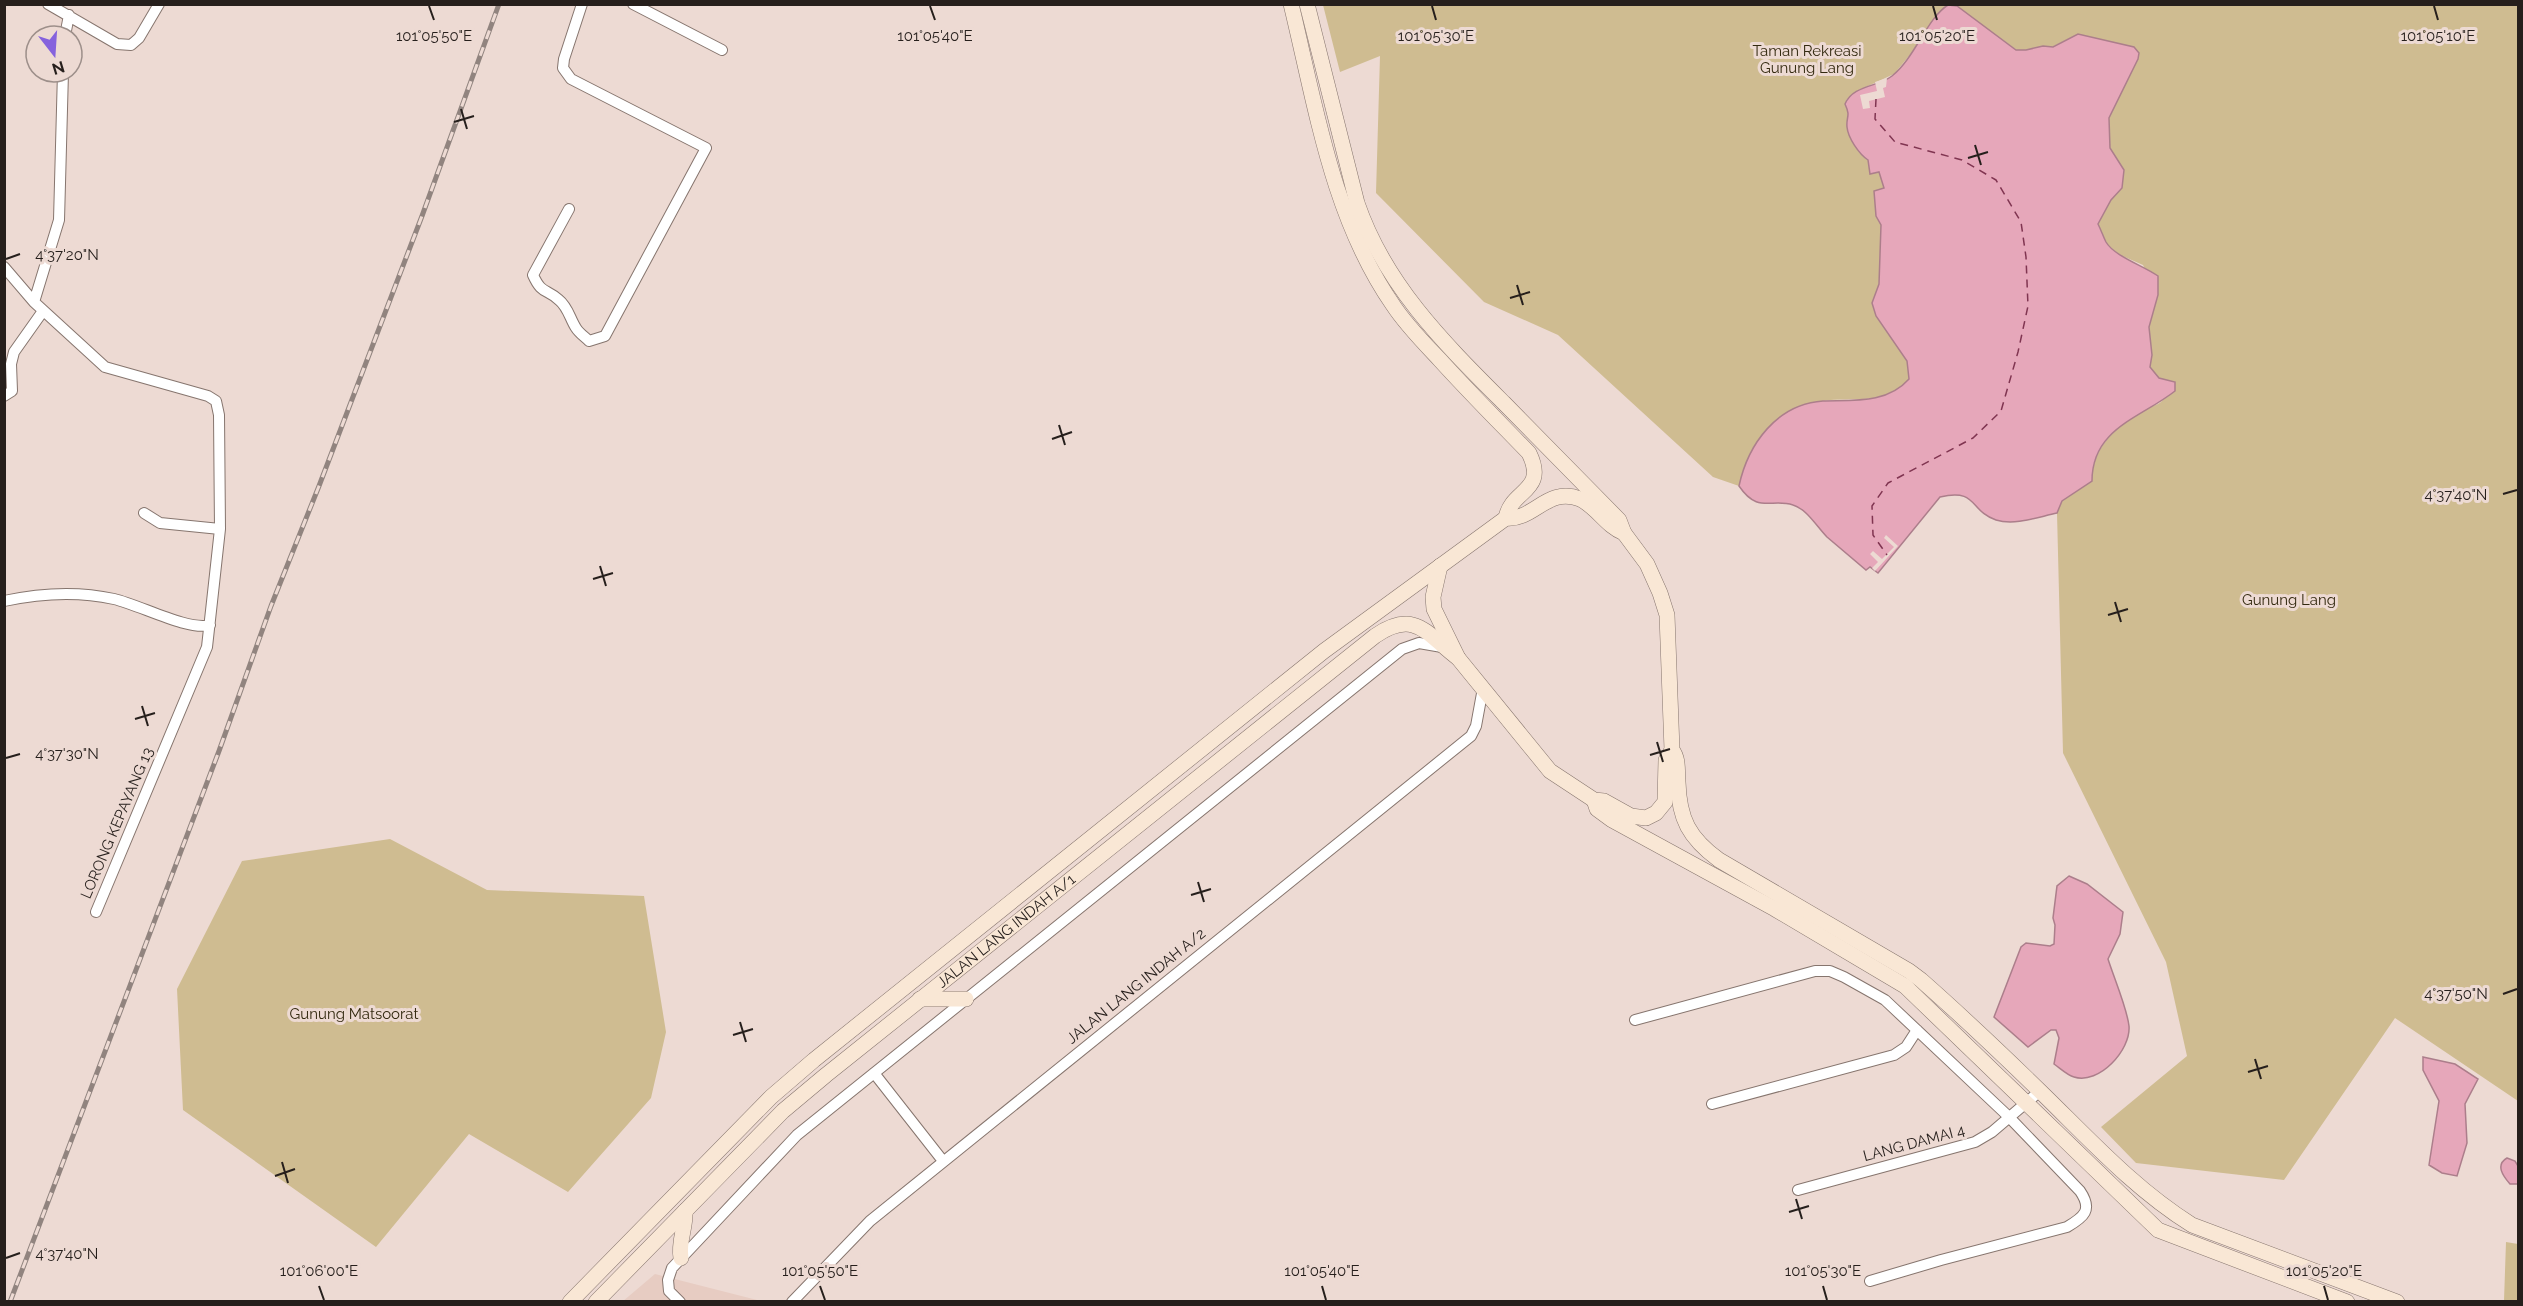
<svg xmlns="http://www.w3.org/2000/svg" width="2523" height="1306" font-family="Raleway,sans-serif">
	<rect width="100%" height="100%" fill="#eddad3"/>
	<!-- built -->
	<path fill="#e7ccc2" d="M655,1274L761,1301L622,1302Z"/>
	<!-- green -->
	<path fill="#cfbc91" d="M1323,5H2518V1101L2395,1018L2284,1180L2136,1163L2101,1127L2187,1056L2166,962L2063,753L2057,513L2062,501L2091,481C2092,449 2117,424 2144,409C2150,406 2157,406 2162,401C2167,396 2171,388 2175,382L2159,378L2150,367L2152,355L2149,327L2158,295L2143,265L2118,254L2107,244L2098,224L2111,200L2122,188L2124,170L2109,148V118L2122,88L2087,38L2078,34L2052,47L2043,46L2026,50H2016L2003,40L1941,10L1919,44L1894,74L1857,91L1846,100V107L1850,113C1849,118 1847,124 1848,129C1850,140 1859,154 1868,160L1870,174L1879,172L1885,188L1876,216L1881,225L1880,252L1879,284L1872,303L1876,316L1907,361L1909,379C1884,407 1854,396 1822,401C1816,402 1759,438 1756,443C1748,454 1742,473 1739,486L1713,477L1558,335L1484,302L1376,193L1380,56L1340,72Z
		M390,839L487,890L644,896L666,1032L651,1098L568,1192L469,1134L376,1247L183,1110L177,989L242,861Z
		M2506,1242L2518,1244V1301H2504Z"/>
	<!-- water -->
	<path fill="#e6a7ba" stroke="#ac7e8b" stroke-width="1.5" d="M1948,5L1957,6L2016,50H2026L2043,46L2053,47L2078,34L2134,47L2139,53L2138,59L2109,118L2110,148L2124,170L2122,188L2111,200L2098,224C2101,230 2103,236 2106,242C2114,256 2144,266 2158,276V295L2149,327L2152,355L2150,367L2159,378L2175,382V391C2141,418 2092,428 2092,481L2062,501L2057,513C2038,517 2015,526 1996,520C1969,511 1978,488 1940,497L1878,573L1870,567L1866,570C1853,559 1840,548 1827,537C1817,527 1807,509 1793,505C1771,498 1758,514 1739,486C1748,444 1777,404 1823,401C1853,400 1887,404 1909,379L1907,361L1876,316L1872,303L1879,284L1881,225L1876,216L1874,191L1884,188L1879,172L1870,174L1868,160C1859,154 1848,138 1847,127C1846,116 1851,117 1845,104C1853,85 1878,87 1892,76C1915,58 1927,18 1948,5Z
		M2069,876L2087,884L2123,912L2120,934L2108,959C2114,978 2127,1008 2129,1026C2131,1050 2099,1085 2074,1077C2067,1075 2060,1068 2054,1064L2059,1038L2056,1030H2051L2028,1047L1994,1017L2021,947L2026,943L2050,946L2054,944L2055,925L2053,918L2057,886Z
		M2423,1057L2455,1064L2478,1079L2465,1104L2467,1143L2457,1176L2442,1173L2429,1165L2439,1101L2423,1070Z
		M2507,1158L2515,1161L2518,1166V1184H2510C2503,1176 2495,1165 2507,1158Z"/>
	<!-- pier -->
	<path fill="#eddad3" d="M1887,78L1886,87L1883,88L1885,97L1869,101L1870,108L1863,109L1860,95L1877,91L1875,82Z
		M1886,535L1898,546L1875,571L1872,568L1878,562L1870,554L1873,551L1882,559L1894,547L1884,538Z"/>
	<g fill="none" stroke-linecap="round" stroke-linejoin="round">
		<!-- ferry -->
		<path stroke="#803551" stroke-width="1.5" stroke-dasharray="8 6" stroke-linecap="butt" d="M1876,99L1875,119L1895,142L1962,160L1996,180L2021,222L2026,257L2028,306L2018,352L2001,411L1973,438L1888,483L1872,506L1873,535L1887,555"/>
		<defs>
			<path id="street" d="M48,4L117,44L131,45L139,38L159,4
				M633,4L722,50
				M65,36L69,15
				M569,209L533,275C542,295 546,288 559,300C568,307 570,319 576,328C579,333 585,337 589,341L605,336L706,148L571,79L563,68L564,59L582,4
				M4,267L34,302L105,367L208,396L216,401L219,415L220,529L207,647L96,912
				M34,302L59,220L63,72
				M4,396L12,391L11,364L14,352L43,311
				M144,513L160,523L220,529
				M4,601C41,593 78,591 114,599C140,605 188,631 210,625
				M1635,1020L1815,971H1830L1844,977L1885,1000L2008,1116L2080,1191C2093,1210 2084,1217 2067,1227L1941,1260L1870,1281
				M874,1073L943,1161
				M1712,1104L1894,1055L1906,1047L1917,1030
				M1798,1190L1975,1142L1992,1132L2040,1091
				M680,1302L669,1291L668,1280L672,1268L797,1135L1402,649L1419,643L1442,647
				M792,1302L870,1221L1471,736L1476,726L1483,688"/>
			<g id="secondary">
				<path d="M1291,4C1316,107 1332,217 1393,305C1406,325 1424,343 1440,360C1469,392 1499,422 1529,453C1548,492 1511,489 1506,518"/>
				<path d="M1307,4L1357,203C1385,285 1444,343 1504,403C1542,442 1581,481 1619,520L1624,533L1647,564L1660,593L1667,615L1672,750C1679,759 1677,771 1678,782C1679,819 1689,838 1719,860L1909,971L1921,980C1963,1017 2004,1056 2044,1095C2091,1141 2136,1190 2192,1225L2397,1302"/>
				<path d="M1440,566L1433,597L1434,609L1458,658L1550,771L1594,800L1604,801L1631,816L1646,818L1656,813L1665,802L1666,760L1672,750"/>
				<path d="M1594,800L1597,809L1612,820L1775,909L1905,986L2158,1230L2347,1302"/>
				<path d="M920,999H966"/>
				<path d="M681,1258C678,1241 686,1228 685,1211"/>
				<path d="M570,1302L771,1097L814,1060L1324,651L1506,518C1534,521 1547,486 1580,499C1597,507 1606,526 1624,533"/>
				<path id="s1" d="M596,1302L783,1111L826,1075L1375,636C1416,608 1427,635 1458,658"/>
			</g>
		</defs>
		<!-- street casing -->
		<use href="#street" stroke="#86756e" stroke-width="12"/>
		<!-- secondary casing -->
		<use href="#secondary" stroke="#86756e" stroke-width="16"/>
		<!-- street -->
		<use href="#street" stroke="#fff" stroke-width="10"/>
		<!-- secondary -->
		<use href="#secondary" stroke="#f9e7d5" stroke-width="15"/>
		<defs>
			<path id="rail" d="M10,1302L219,751L271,606L319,486L422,216L499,4"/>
		</defs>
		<!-- rail casing -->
		<use href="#rail" stroke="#91847f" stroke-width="5"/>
		<!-- rail -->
		<use href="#rail" stroke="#eddad3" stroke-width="3" stroke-dasharray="9" stroke-linecap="butt"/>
	</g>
	<!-- ticks -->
	<path fill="none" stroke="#261f1c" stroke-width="2" d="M429,6L434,20M930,6L935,20M1432,6L1436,20M1933,6L1937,20M2434,6L2438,20M461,109L467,129M454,122L474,116M1975,145L1981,165M1968,158L1988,152M6,259L20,254M1517,285L1523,305M1510,298L1530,292M1059,425L1065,445M1052,439L1072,432M2503,494L2517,490M600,566L606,586M593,579L613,573M2115,602L2121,622M2108,615L2128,609M142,706L148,726M135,719L155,713M1657,742L1663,762M1650,755L1670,749M6,758L20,754M1198,882L1204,902M1191,895L1211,889M2503,994L2517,989M740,1022L746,1042M733,1035L753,1029M2255,1059L2261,1079M2248,1072L2268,1066M282,1162L288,1183M275,1176L295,1169M1796,1199L1802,1219M1789,1212L1809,1206M6,1258L20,1253M319,1286L324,1300M820,1286L825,1300M1322,1286L1326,1300M1823,1286L1827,1300M2324,1286L2328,1300"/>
	<g text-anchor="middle" stroke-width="6" stroke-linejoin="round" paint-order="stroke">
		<!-- park labels -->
		<g font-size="15" fill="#33290f" stroke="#eddad3">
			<text x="1807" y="56">Taman Rekreasi<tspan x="1807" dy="17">Gunung Lang</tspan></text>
			<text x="2289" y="605">Gunung Lang</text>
			<text x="354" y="1019">Gunung Matsoorat</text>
		</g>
		<!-- street labels -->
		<g font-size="15" fill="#261f1c" stroke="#eddad3">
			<text transform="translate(117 823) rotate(-67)" y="5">LORONG KEPAYANG 13</text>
			<text dy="5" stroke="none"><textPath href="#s1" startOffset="554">JALAN LANG INDAH A/1</textPath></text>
			<text transform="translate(1136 986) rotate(-39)" y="5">JALAN LANG INDAH A/2</text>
			<text transform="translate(1914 1143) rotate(-15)" y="5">LANG DAMAI 4</text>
		</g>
	</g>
	<g font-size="15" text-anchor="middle" fill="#261f1c" stroke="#eddad3" stroke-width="6" stroke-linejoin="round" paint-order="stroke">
		<text x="434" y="41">101°05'50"E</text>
		<text x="935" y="41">101°05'40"E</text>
		<text x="1436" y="41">101°05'30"E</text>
		<text x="1937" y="41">101°05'20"E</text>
		<text x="2438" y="41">101°05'10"E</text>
		<text x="67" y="260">4°37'20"N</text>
		<text x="2456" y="500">4°37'40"N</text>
		<text x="67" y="759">4°37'30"N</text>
		<text x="2456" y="999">4°37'50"N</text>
		<text x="67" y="1259">4°37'40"N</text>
		<text x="319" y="1276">101°06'00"E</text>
		<text x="820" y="1276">101°05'50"E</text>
		<text x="1322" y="1276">101°05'40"E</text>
		<text x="1823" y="1276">101°05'30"E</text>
		<text x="2324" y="1276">101°05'20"E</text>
	</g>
	<!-- border -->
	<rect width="2523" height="1306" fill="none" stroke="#261f1c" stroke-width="12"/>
	<!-- north arrow -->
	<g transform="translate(54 54) rotate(163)"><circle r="28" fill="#eddad3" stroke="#9d8f8a" stroke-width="1.5"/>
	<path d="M0-4.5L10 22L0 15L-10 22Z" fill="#8562dd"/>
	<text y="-9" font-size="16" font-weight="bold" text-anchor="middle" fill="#261f1c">N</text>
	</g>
</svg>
